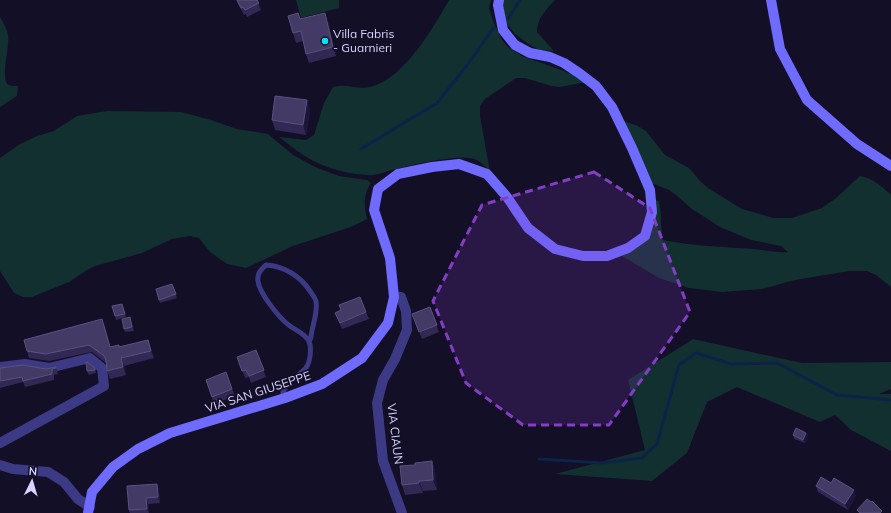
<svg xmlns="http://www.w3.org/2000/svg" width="891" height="513" font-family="Mulish,sans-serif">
	<rect width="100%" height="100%" fill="#130f26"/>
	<!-- green -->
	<path fill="#12302f" d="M296,0H339V8L301,18Z
		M449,0H491L489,8L493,21L502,40L508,47L522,56L575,75L590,84L581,83L560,87L551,86L525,78H516L485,99L480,106V116L490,172C486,167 481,161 474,159C459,154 413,164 396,169C386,171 377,176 367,175C343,174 315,165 296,150C290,146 285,141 279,137L306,140L314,135L324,103L333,87C346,83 358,90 370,87C404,79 433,28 449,0Z
		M502,0H555C546,10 537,18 537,32L554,51L539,50L527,43L515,34L506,23Z
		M0,17C3,22 7,29 8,35C10,49 0,76 8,85C11,86 15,86 18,86L17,96L0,107Z
		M107,111L181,112L211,120L237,129L268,134L293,155L315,167L339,176L367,180L371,183C363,195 364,206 367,219L351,227L293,246L246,268L227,264L220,259L210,252L199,238L190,236L172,239L142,253L95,266L87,270L69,282L49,290L32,297H23L14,293L0,271V158L20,144L37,136L54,131L77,116Z
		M621,120L638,126L646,131L665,155L689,168L701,182L708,188L742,209L774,218H792L822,208L836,198L860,176C872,178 882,186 891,195V287L876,275L867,271H849L795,280L762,289L722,292L689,288L659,278L615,252L640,239L651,199L659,201C662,214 660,227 663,240C694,246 723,247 754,249C765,250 777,253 788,252L781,246L751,240L720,227L692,209L676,195L669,190L646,181Z
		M693,339L802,363L891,362V389L879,394H891V451L851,430L835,415L820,422L737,387L707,402L687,453L652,481L555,474L645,450L628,380Z"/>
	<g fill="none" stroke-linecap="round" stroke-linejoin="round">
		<!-- stream -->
		<path stroke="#0c2248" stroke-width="3" d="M508,19L520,0
			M361,149L437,103L468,64L494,27
			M539,459L603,463L642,458L657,444L679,365L696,353L731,364L777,363L837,395L891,400"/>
		<!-- lane -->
		<path stroke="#3d3a85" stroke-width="5" d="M283,399C283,396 282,392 284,390C288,380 299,376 306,368C310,362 312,349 309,341C304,333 297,331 290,326C280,319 259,293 258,281C257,275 261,269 266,265C284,266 300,276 310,291C312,294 316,299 316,302C318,313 312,326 311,337L309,342"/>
		<!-- street -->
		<path stroke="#3d3a85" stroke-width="10" d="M394,297H401L406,311L407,330L395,359L383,380L377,403L383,461L402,513
			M0,367L25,364L49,368L90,358L102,368L104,386L0,443
			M0,465L13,469L48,472L64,482L78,499L90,507"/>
		<!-- secondary -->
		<path stroke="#6f6bff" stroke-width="10" d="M771,0L780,49L807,100L857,144L891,166
			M88,513L92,492L113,467L138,449L170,433L285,398L322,384L362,358L388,323L394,297L390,258L374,210L378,189L398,174L432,167L459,164L487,174L507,197L528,228L555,249L583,256H607L628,248L645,236L652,212L650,190L632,148L612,107L596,86L579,73L564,63L550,57L530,53L515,45L503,30L498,5L499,0"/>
	</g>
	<!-- wall -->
	<path fill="#312854" d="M236,0H257L261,10L247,17L246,14L244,15Z
		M300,19L328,22L336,56L309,63L306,54L303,41L296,43L293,33Z
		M307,100L310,110L306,135L275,130L272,120Z
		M172,284L177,298L160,303L156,289Z
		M360,297L369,319L342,329L335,313L341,310Z
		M123,307L126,317L116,320L115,316Z
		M430,307L439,332L422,339L412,314Z
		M130,317L134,331L125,332L124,329Z
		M105,326L110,347H119L148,340L154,358L124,366L126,375L110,379L107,371L106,363L92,352L49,361L29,358L27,351Z
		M256,350L266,377L251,383L249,377L245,378L237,357Z
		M56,367L58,374L54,375V380L25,387L23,382L0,388V368L46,369Z
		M95,368L96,373L89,375L87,371Z
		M226,372L235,396L214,404L206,380Z
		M806,433L808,436L805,443L794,439L793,435Z
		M432,461L435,471L437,490L423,491V493L405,495L402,485L415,465Z
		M831,483L856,496L848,510L818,492L816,486Z
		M157,484L159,490L160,503L148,504L149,513H130L129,510Z"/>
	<!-- shaded-wall -->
	<path fill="#1d163a" d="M325,13L328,22L336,56L333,47Z
		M307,100L310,110L306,135L303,125Z
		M102,319L105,326L112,354Z
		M148,340L151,347L154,358L151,351Z
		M121,358L124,366L126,375L123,367Z
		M806,433L808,436L805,443L803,440Z
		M432,461L435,471L437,490L433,480Z
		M419,481L423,491V493L419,483Z
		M157,484L159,490L160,503L158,497Z
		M854,490L856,496L848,510L845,504Z
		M146,498L148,504L149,513L147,509Z"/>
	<!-- building -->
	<path fill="#433a66" stroke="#5a527e" d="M237,0H257L259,3L245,10L243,7L241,8Z
		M298,13L300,19L325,13L333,47L306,54L301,31L293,33L288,16Z
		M275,96L307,100L303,125L272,120Z
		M172,284L176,294L159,300L156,289Z
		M360,297L366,312L340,323L335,313L341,310L339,305Z
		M122,304L125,314L115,316L112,306Z
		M430,307L437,325L419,332L412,314Z
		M130,317L132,327L124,329L122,319Z
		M102,319L110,347L119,345V347L148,340L151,351L121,358L123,367L107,371L106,360L104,356L89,345L46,354L27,351L24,340Z
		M256,350L264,370L249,376L246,370L242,371L237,357Z
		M86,362H87L95,368V370L87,371Z
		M23,365L46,369L56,367V368L52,369V374L23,381L22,377L0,381V368Z
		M226,372L232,389L212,397L206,380Z
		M796,428L806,433L803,440L793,435Z
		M432,461L433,480L419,481V483L402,485L400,466L415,465V463Z
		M821,477L831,483L834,478L854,490L845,504L816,486Z
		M157,484L158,497L146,498L147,509L129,510L127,486Z
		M867,499L871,502L872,501L882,511L880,513H860L857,510Z"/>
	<!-- marked area -->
	<path fill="#843dc5" fill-opacity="0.2" stroke="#843dc5" stroke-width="3" stroke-dasharray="8 5" stroke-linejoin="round" d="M594,172L650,208L690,312L609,425H523L466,383L433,301L482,205Z"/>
	<!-- markers -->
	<circle fill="#00e5ff" stroke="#130f26" stroke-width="1.5" cx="325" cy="41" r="4"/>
	<g text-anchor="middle" stroke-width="3.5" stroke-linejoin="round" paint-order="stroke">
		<!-- poi labels -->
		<g font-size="12" fill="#d9d4ff" stroke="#130f26" text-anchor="start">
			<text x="333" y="38">Villa Fabris<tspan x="333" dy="14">- Guarnieri</tspan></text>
		</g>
		<!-- street labels -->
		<g font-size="12" fill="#d9d4ff" stroke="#130f26">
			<text transform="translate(258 392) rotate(-18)" y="4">VIA SAN GIUSEPPE</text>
			<text transform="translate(395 434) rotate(83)" y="4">VIA CIAUN</text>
		</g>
	</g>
	<!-- north arrow -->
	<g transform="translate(32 481) rotate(5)" stroke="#130f26" stroke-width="3" paint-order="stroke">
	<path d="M0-3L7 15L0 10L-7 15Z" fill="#d9d4ff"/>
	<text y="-6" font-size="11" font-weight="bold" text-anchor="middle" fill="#d9d4ff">N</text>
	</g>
</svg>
